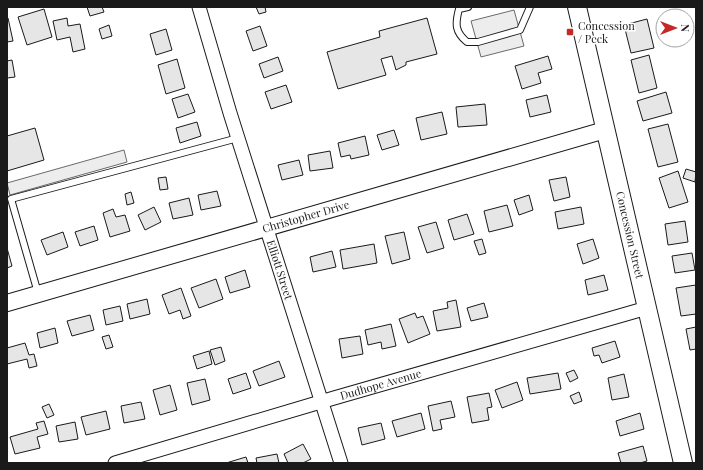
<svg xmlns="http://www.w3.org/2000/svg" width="703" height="470" font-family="'Playfair Display',serif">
	<rect width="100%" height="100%" fill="#fff"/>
	<!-- built -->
	<path fill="#ededed" stroke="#6a6a6a" d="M514,10L524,46L481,57L471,21Z
		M124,150L127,162L10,195L7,183Z"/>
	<!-- building -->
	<path fill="#e6e6e6" stroke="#1a1a1a" d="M87,7H102L104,12L90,16Z
		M256,7H265L266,12L259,14Z
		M44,9L52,37L27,45L18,17Z
		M8,18L13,41L7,42V19Z
		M67,18L68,26L80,24L85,49L73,52L70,37L57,40L53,21Z
		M427,18L437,54L406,62V65L396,70L392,56L381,59L386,75L338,89L327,52L380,37L379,31Z
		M647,19L654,48L631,53L624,25Z
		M109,25L112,36L102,39L99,29Z
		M260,26L267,46L253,51L246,31Z
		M166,29L172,50L156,55L150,34Z
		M649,55L657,88L639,93L631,60Z
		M548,56L552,69L538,73L541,83L522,89L515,66Z
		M278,57L283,71L264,78L259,64Z
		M177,59L185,88L166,94L158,65Z
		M12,60L15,77L7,78V61Z
		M286,85L292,102L271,109L265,92Z
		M666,92L672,113L643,121L637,101Z
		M188,94L195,112L178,118L172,99Z
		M547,95L551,112L530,117L526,100Z
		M485,104L487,125L458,127L456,107Z
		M442,112L447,134L421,140L416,118Z
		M197,122L201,136L180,143L176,128Z
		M668,124L678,162L658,167L648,129Z
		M35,128L44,160L7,171V136Z
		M394,130L399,145L382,150L377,135Z
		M365,136L369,155L351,159L350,155L341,157L338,143Z
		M330,151L333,168L310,171L308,155Z
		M299,160L303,175L282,180L278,165Z
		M686,169L696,172L695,182L683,178Z
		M678,171L688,202L669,208L659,178Z
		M166,177L168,189L160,190L158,178Z
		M566,177L570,197L554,201L549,180Z
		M217,191L221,206L201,210L198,195Z
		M131,192L134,203L127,205L125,194Z
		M529,195L533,210L519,215L514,200Z
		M189,198L193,215L173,219L169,203Z
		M507,205L513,226L489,232L484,211Z
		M154,207L161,222L145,230L138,215Z
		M581,207L584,224L558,229L555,212Z
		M113,209L116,217L125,215L130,231L110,237L103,213Z
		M467,214L474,234L454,240L448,220Z
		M685,221L688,242L668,245L665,224Z
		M436,222L444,248L427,253L418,227Z
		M94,226L98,240L80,246L75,232Z
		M63,232L68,247L47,255L41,240Z
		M404,232L410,259L392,264L385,236Z
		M482,239L486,253L479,255L474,241Z
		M593,239L599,258L583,264L577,244Z
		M374,244L377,263L343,269L340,250Z
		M7,248L12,266L7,268Z
		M332,251L336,267L313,272L310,257Z
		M692,253L695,270L675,273L672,256Z
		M245,270L250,287L230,293L225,277Z
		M604,275L608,290L588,295L585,280Z
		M216,279L223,299L199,308L191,288Z
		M696,285V314L681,316L676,288Z
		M181,288L191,316L183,319L180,310L169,314L162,295Z
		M147,299L150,314L130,319L127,304Z
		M456,300L461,327L437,331L433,311L448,308L447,302Z
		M484,303L488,317L471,321L467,308Z
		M120,306L123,321L106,325L103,310Z
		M415,313L417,318L423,316L430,334L408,343L399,319Z
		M90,315L94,330L72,336L67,321Z
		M391,324L396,346L382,349L381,342L368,345L365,330Z
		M696,327V349L690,350L686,329Z
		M55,328L58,343L40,348L37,333Z
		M109,335L113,347L106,349L102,337Z
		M360,336L363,354L342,358L339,339Z
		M615,341L620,357L602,363L599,355L594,356L592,348Z
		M25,343L29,355L34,354L37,366L29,368L27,359L7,364V348Z
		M221,347L225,361L215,365L210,350Z
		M209,351L212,364L197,369L193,356Z
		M279,361L285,377L259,386L253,371Z
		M574,370L578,378L570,382L566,373Z
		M246,373L251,388L233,394L228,379Z
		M558,373L561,389L530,394L527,378Z
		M624,374L629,397L612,400L608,378Z
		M205,379L210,400L192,405L187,383Z
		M517,382L523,400L502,408L495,390Z
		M170,385L177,410L160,415L153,390Z
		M579,392L582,401L574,404L570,396Z
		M489,393L492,407L487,408L489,420L472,423L467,397Z
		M451,401L455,417L440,420L442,429L433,431L428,406Z
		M141,402L145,419L124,423L121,406Z
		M49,404L54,415L47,418L42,407Z
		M106,411L110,429L86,435L81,417Z
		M421,413L425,429L397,437L392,421Z
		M640,413L644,429L620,436L616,421Z
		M44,421L48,434L37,437L40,448L15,454L10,437L38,429L36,423Z
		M75,422L78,439L59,442L56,426Z
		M381,423L385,439L362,445L358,428Z
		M303,444L311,459L303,463H288L284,454Z
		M643,446L647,461L640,463H621L618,453Z
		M277,454L279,463H257L256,458Z
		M246,457L248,463H226Z"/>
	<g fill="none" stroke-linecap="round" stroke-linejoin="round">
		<defs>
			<path id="service" d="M468,7L459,9C455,24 455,32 467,42H478L520,30L530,7
				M38,293L11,199L238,138"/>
			<g id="minor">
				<path id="s1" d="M199,7L230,113L341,463"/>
				<path id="s2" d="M115,463L334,398L647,308"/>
			</g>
			<g id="tertiary">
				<path id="s3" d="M7,303L605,130"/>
			</g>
			<g id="secondary">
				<path id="s4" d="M577,7L683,463"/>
			</g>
		</defs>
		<!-- service casing -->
		<use href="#service" stroke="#1a1a1a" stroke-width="8"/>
		<!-- minor casing -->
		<use href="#minor" stroke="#1a1a1a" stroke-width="15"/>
		<!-- tertiary casing -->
		<use href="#tertiary" stroke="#1a1a1a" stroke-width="18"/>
		<!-- secondary casing -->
		<use href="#secondary" stroke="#1a1a1a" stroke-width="20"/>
		<!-- service -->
		<use href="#service" stroke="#fff" stroke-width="6"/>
		<!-- minor -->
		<use href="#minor" stroke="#fff" stroke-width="13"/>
		<!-- tertiary -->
		<use href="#tertiary" stroke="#fff" stroke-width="16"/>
		<!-- secondary -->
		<use href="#secondary" stroke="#fff" stroke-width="18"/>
	</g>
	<!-- markers -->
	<rect fill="#c62828" stroke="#fff" stroke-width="1.5" x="566" y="28" width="8" height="8" rx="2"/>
	<g text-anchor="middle" stroke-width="3" stroke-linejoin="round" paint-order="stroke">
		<!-- poi labels -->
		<g font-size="11" fill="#1a1a1a" stroke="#fff" text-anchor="start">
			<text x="578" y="30">Concession<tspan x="578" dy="13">/ Peck</tspan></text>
		</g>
		<!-- street labels -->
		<g font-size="11" fill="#1a1a1a" stroke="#fff">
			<text dy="4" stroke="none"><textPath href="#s3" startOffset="311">Christopher Drive</textPath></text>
			<text dy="4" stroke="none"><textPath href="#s4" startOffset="234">Concession Street</textPath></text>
			<text dy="4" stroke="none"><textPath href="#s1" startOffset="275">Elliott Street</textPath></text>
			<text dy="4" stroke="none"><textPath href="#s2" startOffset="277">Dudhope Avenue</textPath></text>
		</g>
	</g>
	<!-- border -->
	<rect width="703" height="470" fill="none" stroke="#1a1a1a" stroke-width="16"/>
	<!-- north arrow -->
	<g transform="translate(675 28) rotate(90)"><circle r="19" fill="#ffffff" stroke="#a3a3a3"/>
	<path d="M0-3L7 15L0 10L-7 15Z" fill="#c62828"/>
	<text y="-6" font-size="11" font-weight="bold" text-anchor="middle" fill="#1a1a1a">N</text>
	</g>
</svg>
